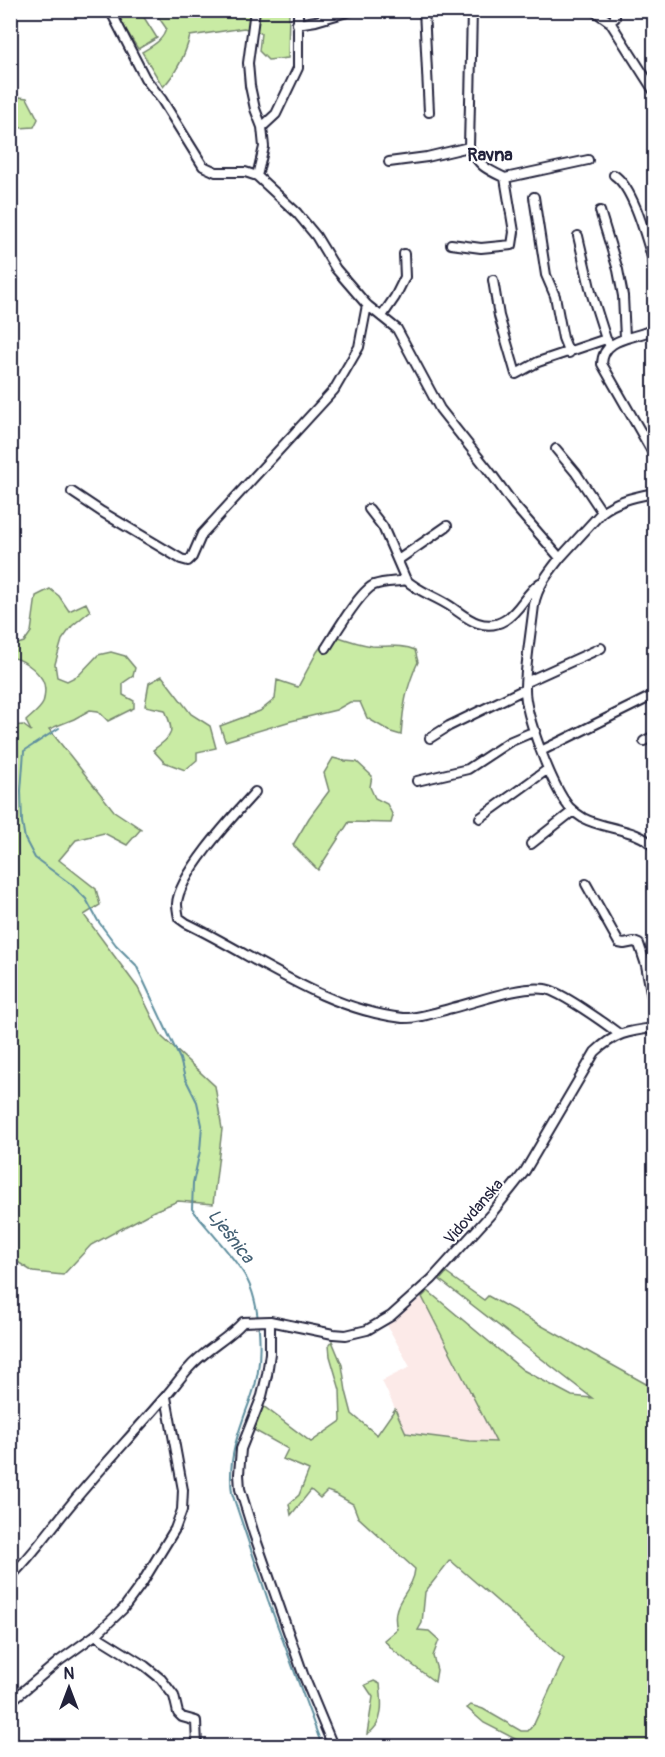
<svg xmlns="http://www.w3.org/2000/svg" width="665" height="1757" font-family="Pangolin,sans-serif">
	<rect width="100%" height="100%" fill="#fff"/>
	<filter id="ink" filterUnits="userSpaceOnUse"><feTurbulence type="fractalNoise" baseFrequency=".0167" numOctaves="2"/><feDisplacementMap in="SourceGraphic" scale="12" xChannelSelector="R" yChannelSelector="G"/><feConvolveMatrix kernelMatrix="1 2 1 2 8 2 1 2 1" color-interpolation-filters="sRGB"/></filter>
	<g filter="url(#ink)">
		<!-- built -->
		<path fill="#fceae8" d="M422,1297L496,1442L469,1441L406,1432L382,1381L410,1367L387,1325Z"/>
		<!-- green -->
		<path fill="#c9eba4" stroke="#768670" stroke-width="1.5" d="M114,11H140L157,38L138,49Z
			M154,11H289L288,58L268,60L259,51L261,33L244,28L190,36C185,56 177,72 163,87L142,52C152,46 164,40 166,28Z
			M11,96L27,98L38,119L34,127L19,128L11,133Z
			M50,589L59,596L69,611L86,603L90,611L72,626L62,640L55,664L57,677L67,681L79,675L98,655L111,652L125,656L135,668L133,676L123,683V695L134,701V708L108,721L98,711L90,710L74,719L49,729L114,811L141,829L127,845L104,833L76,840L59,860L96,889L100,905L84,915L138,988L162,1037L215,1086L222,1129L213,1204L178,1201L154,1211L91,1245L63,1275L33,1272L10,1257L11,726L23,725L31,731L26,721C31,716 40,710 43,703C45,696 46,686 42,679C36,670 21,657 11,658V646L24,642L31,632L36,596Z
			M330,634C344,639 357,644 372,646C386,647 402,644 415,650L418,662C406,687 403,708 401,735L391,732L367,718L360,702H350L336,710L291,721L225,741L220,726L260,711L275,699L277,680L298,687L317,652Z
			M162,676L191,714L210,726L216,748L197,752V760L185,770L164,762L153,750C173,735 175,734 165,710L145,706L149,683Z
			M333,758L345,761L357,762L372,776L370,787L375,798L387,804L393,816L391,823L349,822L318,870L293,845L309,818L329,791L324,773Z
			M446,1273L484,1300L488,1296L648,1385L654,1380V1746H516L521,1742L484,1723L467,1708L471,1705L483,1709L521,1731H528L534,1724L564,1659L450,1560L425,1592L422,1623L418,1630L429,1631L439,1640L433,1656L437,1670L435,1682L394,1651L384,1640L397,1629C389,1601 413,1593 415,1569L358,1517L353,1504L335,1494L327,1491L320,1498L311,1490L291,1515L289,1504L299,1495L309,1470L283,1459L288,1449L252,1429L263,1406L311,1442L341,1421L340,1390L330,1356L329,1345L332,1341L342,1365L346,1391L352,1414L377,1435L395,1409L406,1433L469,1441L496,1442L422,1297L428,1291L523,1370L572,1396L592,1398L440,1280Z
			M374,1681L380,1684C382,1701 385,1725 367,1734L373,1697L365,1685Z"/>
		<g fill="none" stroke-linecap="round" stroke-linejoin="round">
			<!-- stream -->
			<path stroke="#5f8f9f" stroke-width="2" d="M59,728L24,751L21,791L22,822L25,839L35,858L72,885L86,899L98,921L116,945L136,965L180,1059L185,1078L197,1102L202,1125L200,1151L193,1183L192,1209C209,1231 229,1251 244,1274C262,1303 264,1364 252,1395C240,1427 227,1458 232,1493L268,1600L322,1746"/>
			<defs>
				<path id="street" d="M110,10L145,78L162,100L203,166L216,172H245L257,176
					M255,10L248,63L250,86L255,109L262,127L264,147L257,176L297,213L316,236L336,269L367,305L397,329L440,409L493,476L514,505L560,558L602,512C618,500 635,497 654,493
					M424,10L429,112
					M593,10L610,22L654,91
					M610,22L615,18V10
					M297,24L316,21L354,10
					M262,127L276,114L298,68V10
					M389,162L427,157L469,147
					M614,175C634,188 647,241 654,264
					M505,178L588,160
					M534,197L546,275L555,296L563,338L569,353
					M600,211L618,270L623,296L625,338
					M578,236L591,292L606,339
					M451,244L481,248L512,245L514,232L505,178C486,169 479,166 469,147L472,10
					M493,280L499,316L516,374L538,362L606,339L610,345
					M382,316L395,297L405,277L404,254
					M654,329C636,339 603,336 602,364L654,455
					M556,449L576,473L602,512
					M72,492L102,512L181,559L188,561L192,557L202,534L334,390L359,347L367,305
					M369,509L383,527L406,580
					M560,558C549,572 537,587 534,605C531,632 526,660 525,687C524,714 552,786 569,807C573,811 578,815 583,818C605,830 638,828 654,847
					M398,560L447,526
					M326,648C335,634 360,591 374,585C385,581 396,582 406,580C419,592 435,596 450,606C459,612 468,620 478,623C487,626 497,625 505,620C520,611 526,593 540,583
					M526,682L601,648
					M430,738L449,726L525,689
					M644,741L654,736
					M541,751L654,695
					M417,781L468,769L509,742L535,731
					M255,792C235,814 178,875 177,904C177,908 178,913 179,918L186,923C257,957 323,1009 403,1018C418,1019 437,1012 452,1008C477,1002 521,985 545,989C560,991 606,1024 619,1034
					M480,818L548,769
					M531,844L573,811
					M586,884L619,943L624,944L634,942L639,944L646,965L654,1008
					M270,1321V1353L267,1375L262,1396L241,1449L239,1474L240,1489L254,1534L303,1674L333,1746
					M10,1577C33,1555 51,1528 72,1503C102,1467 134,1433 165,1397C173,1388 180,1378 188,1369C204,1350 227,1340 243,1322L270,1321L333,1334L346,1335L367,1330L391,1316L432,1279L491,1214L525,1171L595,1052C615,1033 628,1031 654,1028
					M95,1635L145,1666L161,1679L174,1696L178,1713L182,1717L196,1721L197,1746
					M10,1702L59,1661L98,1633L123,1609L142,1583L175,1529L182,1510L183,1490L166,1397"/>
			</defs>
			<!-- street casing -->
			<use href="#street" stroke="#22223b" stroke-width="12"/>
			<!-- street -->
			<use href="#street" stroke="#fff" stroke-width="8"/>
		</g>
	</g>
	<g text-anchor="middle" stroke-width="4.5" stroke-linejoin="round" paint-order="stroke">
		<!-- street labels -->
		<g font-size="16" fill="#22223b" stroke="#fff">
			<text transform="translate(473 1211) rotate(-49)" y="6">Vidovdanska</text>
		</g>
		<!-- neighbourhood labels -->
		<g font-size="18" font-weight="bold" fill="#22223b" stroke="#fff">
			<text x="490" y="161">Ravna</text>
		</g>
		<!-- water labels -->
		<g font-size="18" font-style="italic" fill="#456175" stroke="#fff">
			<text transform="translate(231 1236) rotate(52)" y="6">Lješnica</text>
		</g>
	</g>
	<!-- margin -->
	<rect width="665" height="1757" fill="none" stroke="#fff" stroke-width="36"/>
	<rect x="18" y="18" width="629" height="1721" fill="none" stroke="#22223b" stroke-width="2" filter="url(#ink)"/>
	<!-- north arrow -->
	<g transform="translate(69 1688)" stroke="#ffffff" stroke-width="4.5" paint-order="stroke">
	<path d="M0-4.5L10 22L0 15L-10 22Z" fill="#22223b"/>
	<text y="-9" font-size="16" font-weight="bold" text-anchor="middle" fill="#22223b">N</text>
	</g>
</svg>
